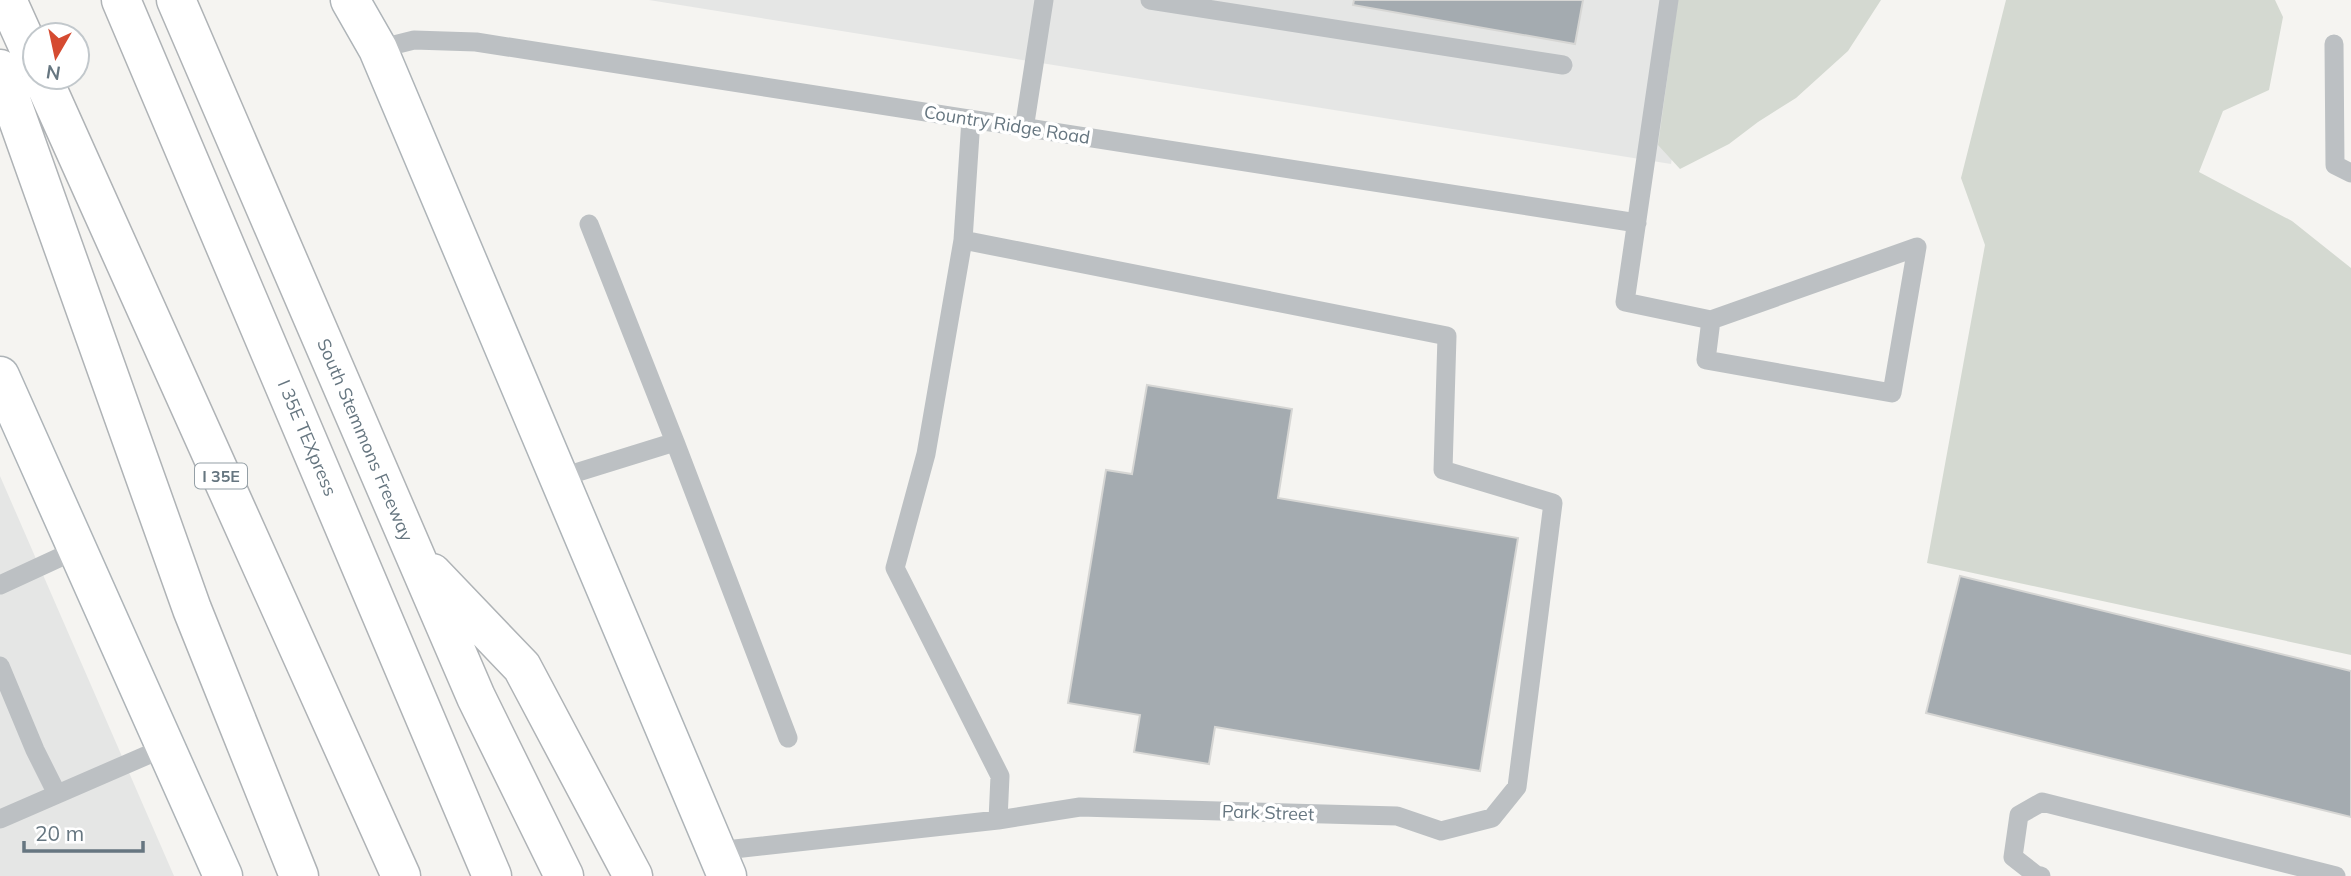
<svg xmlns="http://www.w3.org/2000/svg" width="2351" height="876" font-family="Mulish,sans-serif">
	<rect width="100%" height="100%" fill="#f5f4f1"/>
	<!-- built -->
	<path fill="#e5e6e5" d="M649,0H1697L1671,164Z
		M0,476L174,876H0Z"/>
	<!-- green -->
	<path fill="#d4d9d1" d="M1678,0H1881L1848,51L1796,98L1758,122L1729,144L1680,169L1658,145Z
		M2006,0H2275L2283,17L2269,90L2223,111L2199,172L2292,221L2351,268V655L1927,563L1985,245L1961,178Z"/>
	<!-- building -->
	<path fill="#a4abb0" stroke="#d6d6d4" stroke-width="2" d="M1354,0H1583L1575,44L1353,5Z
		M1147,385L1292,409L1278,498L1518,538L1480,771L1215,727L1209,764L1134,752L1140,715L1068,703L1106,470L1132,474Z
		M1960,576L2351,671V817L1926,713Z"/>
	<g fill="none" stroke-linecap="round" stroke-linejoin="round">
		<defs>
			<path id="secondary" d="M350,0L378,49L727,876
				M0,376L223,876"/>
			<path id="motorway" d="M7,0L35,62
				M121,0L492,876
				M176,0L476,697L564,876
				M0,69L192,609L299,876
				M42,77L401,876
				M432,573L522,667L633,876"/>
		</defs>
		<!-- secondary casing -->
		<use href="#secondary" stroke="#aeb4b8" stroke-width="41"/>
		<!-- motorway casing -->
		<use href="#motorway" stroke="#afb3b6" stroke-width="41"/>
		<!-- service -->
		<path stroke="#bcc0c3" stroke-width="19" d="M1150,0L1563,65
			M1669,0L1625,302L1711,320L1917,247L1892,393L1706,360L1711,320
			M2334,44L2335,165L2351,173
			M378,49L414,40L476,42L1637,223
			M971,119L963,240L926,454L895,568L1000,776L998,820
			M1024,129L1044,0
			M675,442L788,738
			M559,478L675,442L589,224
			M0,585L78,549
			M0,666L35,750L57,794
			M0,819L166,747
			M716,851L998,820L1080,807L1397,816L1441,831L1492,818L1517,787L1553,503L1443,470L1447,336L963,240
			M2041,876L2036,875L2013,857L2019,815L2042,802L2336,876"/>
		<!-- secondary -->
		<use href="#secondary" stroke="#fff" stroke-width="38"/>
		<!-- motorway -->
		<use href="#motorway" stroke="#fff" stroke-width="38"/>
	</g>
	<g text-anchor="middle" stroke-width="7" stroke-linejoin="round" paint-order="stroke">
		<!-- shield labels -->
		<rect fill="#fff" stroke="#949fa6" stroke-width="2" x="195" y="463.5" width="52" height="25" rx="5"/>
		<g font-size="16" font-weight="bold" fill="#667680">
			<text x="221" y="482">I 35E</text>
		</g>
		<!-- street labels -->
		<g font-size="18" fill="#667680" stroke="#fff">
			<text transform="translate(1007 125) rotate(9)" y="6">Country Ridge Road</text>
			<text transform="translate(307 438) rotate(67)" y="6">I 35E TEXpress</text>
			<text transform="translate(365 440) rotate(67)" y="6">South Stemmons Freeway</text>
			<text transform="translate(1268 813) rotate(2)" y="6">Park Street</text>
		</g>
	</g>
	<!-- north arrow -->
	<g transform="translate(56 56) rotate(189)"><circle r="33" fill="#ffffff" stroke="#c2c8cc" stroke-width="2"/>
	<path d="M0-5L12 26L0 18L-12 26Z" fill="#d54b31"/>
	<text y="-10" font-size="19" font-weight="bold" text-anchor="middle" fill="#667680">N</text>
	</g>
	<!-- scale -->
	<path d="M24 841v10h119v-10" fill="none" stroke="#667680" stroke-width="3.5"/>
	<text x="35" y="841" font-size="21" fill="#667680" stroke="#ffffff" stroke-width="5" paint-order="stroke">20 m</text>
</svg>
